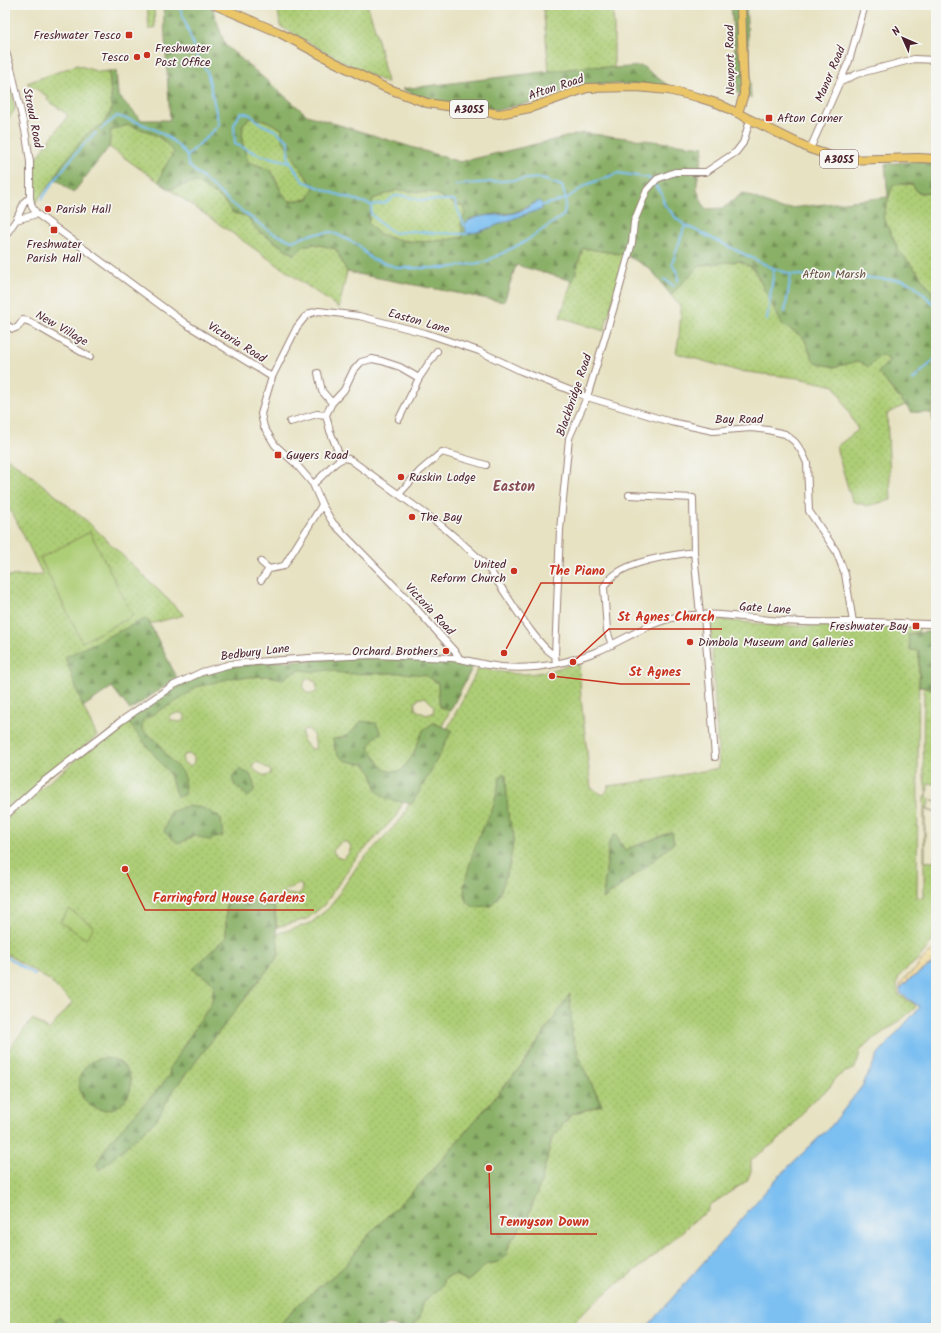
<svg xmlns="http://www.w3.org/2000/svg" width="941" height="1333" font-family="Kalam,sans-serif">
	<defs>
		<pattern id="grass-dots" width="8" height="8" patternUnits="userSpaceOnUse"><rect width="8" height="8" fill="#adcd76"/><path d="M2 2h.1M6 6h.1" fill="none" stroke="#96b066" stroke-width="1.8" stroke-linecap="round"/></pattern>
		<pattern id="forest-firs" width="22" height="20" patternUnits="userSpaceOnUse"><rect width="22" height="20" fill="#8ab067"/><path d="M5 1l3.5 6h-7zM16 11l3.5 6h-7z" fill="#738f55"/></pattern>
		<pattern id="sand-dots" width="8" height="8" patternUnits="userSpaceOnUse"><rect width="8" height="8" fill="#eeda9e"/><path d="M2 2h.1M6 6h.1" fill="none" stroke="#cebb88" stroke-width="1.8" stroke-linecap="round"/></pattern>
		<pattern id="park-crowns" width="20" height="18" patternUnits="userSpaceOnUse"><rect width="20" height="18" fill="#adcd76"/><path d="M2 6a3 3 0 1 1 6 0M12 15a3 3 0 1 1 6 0" fill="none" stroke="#96b066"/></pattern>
	</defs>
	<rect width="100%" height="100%" fill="#f6f6f2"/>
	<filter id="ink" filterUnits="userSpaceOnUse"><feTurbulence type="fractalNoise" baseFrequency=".025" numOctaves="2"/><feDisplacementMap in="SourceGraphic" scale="8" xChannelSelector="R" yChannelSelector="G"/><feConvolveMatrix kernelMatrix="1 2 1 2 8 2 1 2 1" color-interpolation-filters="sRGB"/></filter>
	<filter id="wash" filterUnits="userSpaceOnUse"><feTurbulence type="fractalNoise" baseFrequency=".012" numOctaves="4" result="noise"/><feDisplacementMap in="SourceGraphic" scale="16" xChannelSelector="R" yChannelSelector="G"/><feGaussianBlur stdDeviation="0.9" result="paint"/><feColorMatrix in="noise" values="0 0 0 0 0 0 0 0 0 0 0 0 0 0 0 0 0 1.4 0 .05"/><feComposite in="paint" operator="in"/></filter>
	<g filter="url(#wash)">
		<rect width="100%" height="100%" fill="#e7e2c2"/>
		<!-- grass -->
		<path fill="url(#grass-dots)" stroke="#7c7650" fill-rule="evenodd" d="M147,5H154L155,28L149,30Z
			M282,5H367C377,30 382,57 387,83L337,59L280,26L278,9Z
			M543,5H612L614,25V68L593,66L549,72Z
			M77,65L99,72L109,71L112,109L104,123L86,135L61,166L55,178L35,203L32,192L34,162L68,115L47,100L48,97L27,83Z
			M250,118L265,120L282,129L297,163L314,188L308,199L289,201L281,191L271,170L248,162L242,141L243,124Z
			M128,125C151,132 158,134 175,152L163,170L159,182L109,147L111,130Z
			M196,182L221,198L233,213L247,216L257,230L294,255L305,245L315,244L336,249L347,272L339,308L169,189Z
			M897,184H912L918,193L936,192V321L934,318L935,296L915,269L899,251L883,217L892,187Z
			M397,190L435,193L455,204L463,206L465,214L461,224L464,237C437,242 405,245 380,234C376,232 372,227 368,223L373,199Z
			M583,248L626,255L604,331L560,317Z
			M740,261L754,269L782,324L804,338L814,362L834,367L881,355L890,360L888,385L905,405L887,414L891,500L867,506L852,501L836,447L858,430L835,386L798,378L738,371L676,353L679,337L681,308L671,295L700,265Z
			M936,387V433L931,413Z
			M5,457L27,472L88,522L184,615L150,624L146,618L83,707L97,736L5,813V576L43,575L13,514L5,505Z
			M715,619L778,626H920L918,632L908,634L919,651L917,897L924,898V797L927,793C921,785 924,704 924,687L935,689L936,688V784H928L927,798L936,801L930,799L927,809L936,813L925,809V862L934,861L936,853L935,862L936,866V939L932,941C927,948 922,955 916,961C903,973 893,975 899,995L914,1004L916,1007L895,1025L889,1028L866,1044L860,1051L858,1061L854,1069L843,1073L837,1077L828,1089L806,1107L799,1118L781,1138L751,1160V1171L747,1181L710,1205L708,1211L695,1220L653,1257L608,1291L589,1307L568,1328H412L421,1315L422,1303L442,1286L444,1278L454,1275L468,1281L487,1264L499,1262L507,1254L509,1244L527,1219L541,1182L552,1138L572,1114L602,1105L582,1065L572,1035L570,994L524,1063L450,1150L418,1186L368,1235L345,1266L302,1301L276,1328H5V1052H6L33,1019L49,1030L72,1003L50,981L5,953V820L13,811L126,720L232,666H473L396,816L353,862L325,904L307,919L277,927L273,896L226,905V937L193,969L214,983L212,1002L170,1067L169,1076L161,1086L111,1140L156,1120L175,1088L279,955L277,934L311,923L329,908L358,865L402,818L479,667C494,671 510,674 525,674C541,674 564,667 579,662L581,698L591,788L603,795L607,791L608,786L653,780L719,768L710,621ZM310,678L316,682L317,691L312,694L307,693L303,688L305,680ZM425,697L434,706L433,713L426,715L415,709V704L418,699ZM177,713H182L185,716V720L179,722L171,720L170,716ZM304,729L310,730C314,736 316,742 315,749H311L303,740L302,733ZM190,754L194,757V762L190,766L184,763L182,758L184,755ZM257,762L270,770L271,773L266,776C260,774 255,772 252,765ZM672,832L674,843L644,868L603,899L609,843L615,834L625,850ZM341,842H348L351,847L349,853L343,859L337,857L333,851ZM300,884L303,888C301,897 291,895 285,893L284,890Z"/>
		<!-- forest -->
		<path fill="url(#forest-firs)" stroke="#6a6849" fill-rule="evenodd" d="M163,5H208L212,7L225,45L307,115L460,162L583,133L704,147L697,182V190L705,209L723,208L743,193L781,209L888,197L885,164L919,161L936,164V192L918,193L912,184H897L892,187L883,217L899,251L915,269L935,296L936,387L931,413L911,412L878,372L890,360L881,355L868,367L859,361L834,367L814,362L804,338L782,324L754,269L740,261L700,265L671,295L649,268L626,255L583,248L573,281L516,265L504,302L347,272L336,249L315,244L305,245L295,255L257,230L247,216L233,213L221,198L196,182L169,189L159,182L163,170L174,152L161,138L147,131L128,125L111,130L109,147L73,193L55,178L61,166L86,135L104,123L112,109L109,71H116L118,95L141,120H170ZM250,118L265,120L282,129V139L297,163L314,188L308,199L289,201L281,191L271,170L248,162L242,141L243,124ZM397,190L435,193L455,204L463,206L465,214L461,224L463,237C437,242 405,246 380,234C376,232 372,227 368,223L373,199ZM539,201L540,210L518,216L480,232L469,219L496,214L513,213Z
			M731,5H746L751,98L738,94Z
			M593,66L614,68L642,66L670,87L638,84H586L529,103L497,110L460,104L429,101L402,89Z
			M147,618L177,678L130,710L112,687L83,707L65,657Z
			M936,631V688L935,689L919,687V651L910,650L908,634Z
			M375,657L459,660L473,666L450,711L440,707L438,693V683L425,675L401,673L346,674L329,670L315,672L301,670L290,674L283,679L268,676L232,678L196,687L182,698L143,720L142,730L158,742L166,755L184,774L185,794L177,797L169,773L126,720L155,699L188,679L232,666L268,662Z
			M361,721L376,723L381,733L374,738L369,748C382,762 378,774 401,771L413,755L423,730L433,723L452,730L431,771L412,804L387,799L377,791L372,774L366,764C347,762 335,761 333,739C349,737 351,733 361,721Z
			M239,769L250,774L254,784V792L248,797L234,784L232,778Z
			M503,773L506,775L508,814L514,835L510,864L500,894L491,906L473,907L466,901L464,886L471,859L478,838L494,805L500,777Z
			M187,806L203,808L221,818L223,836L208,840L194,835L179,844L164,832L170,812Z
			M672,832L674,843L644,868L603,899L609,843L615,833L625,850Z
			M273,896L279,955L175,1088L156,1120L100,1170L96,1164L111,1140L161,1086L169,1076L170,1067L212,1002L214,983L193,969L226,937V904Z
			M570,994L572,1035L582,1065L602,1105L572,1114L552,1138L541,1182L527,1219L509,1244L507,1254L499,1262L487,1264L468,1281L454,1275L444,1278L442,1286L422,1303L421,1315L412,1328H400L387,1324L382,1328H276L302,1301L345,1266L368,1235L418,1186L450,1150L524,1063Z
			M79 1084a26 26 0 1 1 52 0a26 26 0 1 1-52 0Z
			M59,1316L72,1328H48Z"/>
		<!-- sand -->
		<path fill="url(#sand-dots)" stroke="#9c7c64" d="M936,950V961C924,971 909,977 900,989C900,979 908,976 915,970C918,968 918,964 920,962C924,956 930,953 936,950Z"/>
		<!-- park -->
		<path fill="url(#park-crowns)" stroke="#7c7650" d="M5,76L10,80L15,110L5,122Z"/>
		<!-- pitch -->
		<path fill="#adcd76" stroke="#7c7650" d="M90,532L133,616L82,642L40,558Z
			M69,909L94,927L86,939L60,922Z"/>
		<!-- water -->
		<path fill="#7bbff1" stroke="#626f8e" d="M539,201L543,205L541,210C515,215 493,230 467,234L464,225C475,212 499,217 514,213C523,211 531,205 539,201Z
			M936,961V1328H646L777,1178L832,1125L863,1085L878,1054L920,1007L913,1002L901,994L900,989C909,977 924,971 936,961Z"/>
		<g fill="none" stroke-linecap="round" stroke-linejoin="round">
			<!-- stream -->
			<path stroke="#7bbff1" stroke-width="2" d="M179,5L198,58L207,71L219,125L187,156L188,165L235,206L271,232L292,241L313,234L332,232L358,245L371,259L399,268H446L485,262L526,241L564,215L566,199L562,186L539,178L455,185
				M101,129L117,116C143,123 171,133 187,156
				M290,162L288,155L289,142L276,131L261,124L249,114L241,112L234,125L235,144L260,155L290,162L303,181L333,193L372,205L385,203L395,196H405L419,200H454L464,225
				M41,200C58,176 74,152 96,133
				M372,205L371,214L382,225L395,233L412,231L434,233L467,234
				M543,205L566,199L586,185L618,173L649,178L662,194L664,204L678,220L685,225L760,262L775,269L791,274L808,276L838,275L881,279L903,280L914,285L936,306
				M664,279L674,286
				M678,281V274L672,264L685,225
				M785,312L791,274
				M767,320L774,269
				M913,380L936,358
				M7,957L35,975"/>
		</g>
	</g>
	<g filter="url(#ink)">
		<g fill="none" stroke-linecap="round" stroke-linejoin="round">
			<defs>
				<path id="minor" d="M5,49L12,72L26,135L30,162V198L32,207L37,214L186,324L272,377
					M841,82L857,74L914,59L936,60
					M810,149L849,61L865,5
					M16,220L37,214
					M5,236L16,220L25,201L30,198
					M5,324L13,329L18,327L23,320L28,321L90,357
					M318,373L322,391L332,403
					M399,419L419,378
					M290,422L317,414L326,415
					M341,459L330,431L326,415L332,403L344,390L353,371L361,362L372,359L382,361L400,367L419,378L437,351
					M313,484C322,478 334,461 342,459C345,457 348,459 351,460C382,483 413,504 443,527C458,540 475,553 488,568C502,586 537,648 555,655
					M399,494L420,471L442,452L486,465
					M629,495L693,498L694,552
					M261,562L269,569
					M261,580L269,569L284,566L322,505
					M704,615L715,757
					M612,645L607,631L604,587C617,561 669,556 694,552L700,615
					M459,658L457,654L411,603L333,523L322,505L313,484L296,464L275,445L264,427L261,414L272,377L297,327L305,317L311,313L319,311L359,316L425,333L479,351L521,371L587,397L671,422L713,431L751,428L768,430L785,434L795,442L802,452L807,463L809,511L836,551L845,574L853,622
					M556,664L555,655L560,530L569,438L587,397L617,297L632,243L634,222L647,190L657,179L675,172H706L736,152L743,143L750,120
					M5,816L39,785L121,721L172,686L202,672L231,664L309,658L372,655L452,658C464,659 476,663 488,665C525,672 563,665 598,651C626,639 651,621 681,616C713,611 752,619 784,621C809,623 835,622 860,622C885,622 911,624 936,624"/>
				<path id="major" d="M215,5L278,32L334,62L384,87L427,103L499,114L530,108L587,88L637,87L668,90L697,97L719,104L810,149L843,160L918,158L936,159
					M738,113L744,94L741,5"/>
			</defs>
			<!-- minor casing -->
			<use href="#minor" stroke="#988076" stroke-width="8"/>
			<!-- major casing -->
			<use href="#major" stroke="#988076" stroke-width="10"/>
			<!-- minor -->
			<use href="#minor" stroke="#fff" stroke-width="6"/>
			<!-- major -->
			<use href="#major" stroke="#eac669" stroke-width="8"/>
		</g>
	</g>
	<!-- markers -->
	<g fill="#c8321e" stroke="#f6f6f2" stroke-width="1.5">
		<rect x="125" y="31" width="8" height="8" rx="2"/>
		<circle cx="147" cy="55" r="4"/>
		<circle cx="137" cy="57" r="4"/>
		<rect x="765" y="114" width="8" height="8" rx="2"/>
		<circle cx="48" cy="209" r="4"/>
		<rect x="50" y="226" width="8" height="8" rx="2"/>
		<rect x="274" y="451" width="8" height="8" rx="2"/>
		<circle cx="401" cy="477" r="4"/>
		<circle cx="412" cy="517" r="4"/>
		<circle cx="514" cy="571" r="4"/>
		<rect x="912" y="622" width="8" height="8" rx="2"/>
		<circle cx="690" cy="642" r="4"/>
		<circle cx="446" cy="651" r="4"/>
	</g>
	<g text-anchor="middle" stroke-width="3.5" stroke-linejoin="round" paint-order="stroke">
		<!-- shield labels -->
		<g fill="#f6f6f2" stroke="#7e6067" stroke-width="1">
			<rect x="450" y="100" width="38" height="18" rx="3"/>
			<rect x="820" y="150" width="38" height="18" rx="3"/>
		</g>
		<g font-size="11" font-weight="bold" fill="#4a1f2b">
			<text x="469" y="113">A3055</text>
			<text x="839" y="163">A3055</text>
		</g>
		<!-- poi labels -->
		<g font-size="12" fill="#4a1f2b" stroke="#f6f6f2" text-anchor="start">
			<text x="121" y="39" text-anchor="end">Freshwater Tesco</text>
			<text x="155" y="52">Freshwater<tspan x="155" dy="14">Post Office</tspan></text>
			<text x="129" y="61" text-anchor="end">Tesco</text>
			<text x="777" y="122">Afton Corner</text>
			<text x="56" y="213">Parish Hall</text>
			<text x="54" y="248" text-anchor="middle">Freshwater<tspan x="54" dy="14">Parish Hall</tspan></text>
			<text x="286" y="459">Guyers Road</text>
			<text x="409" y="481">Ruskin Lodge</text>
			<text x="420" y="521">The Bay</text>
			<text x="506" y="568" text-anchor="end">United<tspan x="506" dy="14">Reform Church</tspan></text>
			<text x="908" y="630" text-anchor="end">Freshwater Bay</text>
			<text x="698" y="646">Dimbola Museum and Galleries</text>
			<text x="438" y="655" text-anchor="end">Orchard Brothers</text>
		</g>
		<!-- street labels -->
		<g font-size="12" fill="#4a1f2b" stroke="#f6f6f2">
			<text transform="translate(730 60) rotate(-91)" y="4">Newport Road</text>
			<text transform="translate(830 74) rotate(-67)" y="4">Manor Road</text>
			<text transform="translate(556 87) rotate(-18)" y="4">Afton Road</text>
			<text transform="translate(33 118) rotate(79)" y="4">Stroud Road</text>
			<text transform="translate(419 321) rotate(16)" y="4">Easton Lane</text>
			<text transform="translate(62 328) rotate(30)" y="4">New Village</text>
			<text transform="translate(237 342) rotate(32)" y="4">Victoria Road</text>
			<text transform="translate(574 395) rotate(-71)" y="4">Blackbridge Road</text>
			<text x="739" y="423">Bay Road</text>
			<text transform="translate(765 608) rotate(4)" y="4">Gate Lane</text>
			<text transform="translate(430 609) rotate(47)" y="4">Victoria Road</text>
			<text transform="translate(255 652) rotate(-7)" y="4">Bedbury Lane</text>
		</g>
		<!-- park labels -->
		<g font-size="12" fill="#685342" stroke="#f6f6f2">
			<text x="834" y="278">Afton Marsh</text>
		</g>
		<!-- quarter labels -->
		<g font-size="14" font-weight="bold" fill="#884c53" stroke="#f6f6f2">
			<text x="514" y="491">Easton</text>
		</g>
	</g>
	<!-- callouts -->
	<path fill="none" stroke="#c8321e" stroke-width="1.5" d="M504 653L541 583H613M573 662L609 629H722M552 676L621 684H690M125 869L145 910H314M489 1168L491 1234H597"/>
	<g fill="#c8321e" stroke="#f6f6f2" stroke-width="1.5">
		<circle cx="504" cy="653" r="4"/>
		<circle cx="573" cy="662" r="4"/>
		<circle cx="552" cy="676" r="4"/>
		<circle cx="125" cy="869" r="4"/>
		<circle cx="489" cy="1168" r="4"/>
	</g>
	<g font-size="13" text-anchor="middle" font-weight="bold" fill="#c8321e" stroke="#f6f6f2" stroke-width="3.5" stroke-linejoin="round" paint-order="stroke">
		<text x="577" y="575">The Piano</text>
		<text x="666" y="621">St Agnes Church</text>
		<text x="655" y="676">St Agnes</text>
		<text x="229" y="902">Farringford House Gardens</text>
		<text x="544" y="1226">Tennyson Down</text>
	</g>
	<!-- margin -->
	<rect width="941" height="1333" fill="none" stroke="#f6f6f2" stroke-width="20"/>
	<!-- north arrow -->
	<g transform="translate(903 38) rotate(315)" stroke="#f6f6f2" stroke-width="3" paint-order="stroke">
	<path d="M0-3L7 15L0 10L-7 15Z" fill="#4a1f2b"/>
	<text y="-6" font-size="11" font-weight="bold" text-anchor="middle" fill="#4a1f2b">N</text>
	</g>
</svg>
